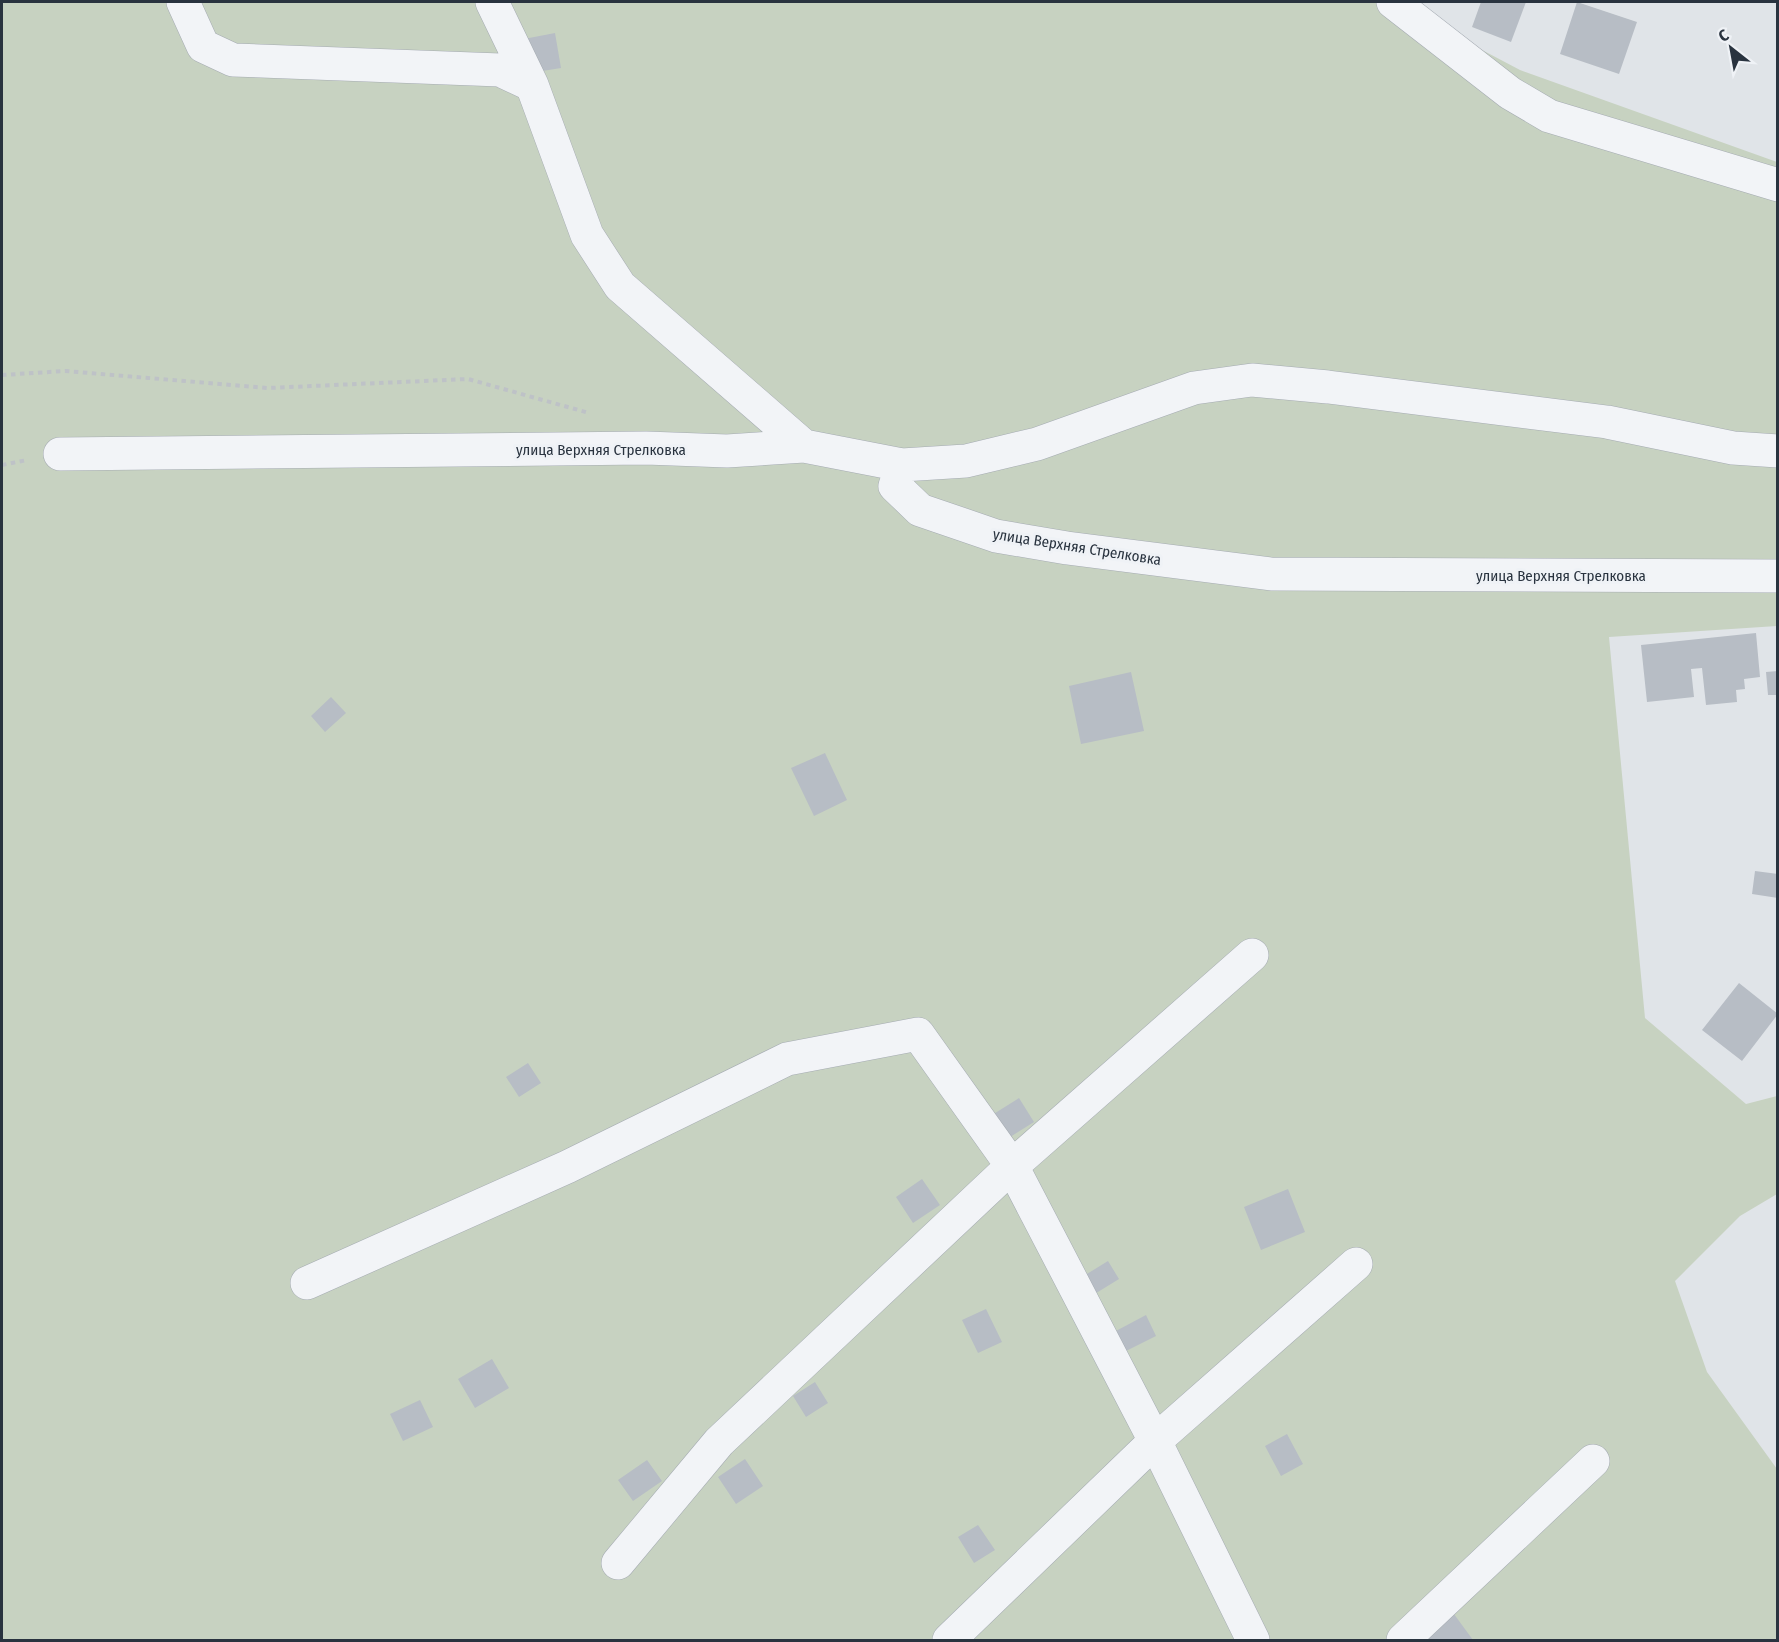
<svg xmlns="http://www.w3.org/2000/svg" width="1779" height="1642" font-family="'Fira Sans Condensed',sans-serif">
	<rect width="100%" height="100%" fill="#e0e4e8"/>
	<!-- green -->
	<path fill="#c7d2c1" d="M2,2H1411L1446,31L1520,70L1777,162V626L1609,637L1645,1018L1746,1104L1777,1096V1194L1740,1216L1675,1281L1707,1372L1777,1469V1640H2Z"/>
	<!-- building -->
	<path fill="#b7bdc5" d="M1481,2H1526L1511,42L1472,27Z
		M1577,2L1637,22L1619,74L1560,54Z
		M555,33L561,68L530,73L524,39Z
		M1756,633L1760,677L1744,679L1745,689L1736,690L1737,702L1706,705L1702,668L1691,669L1694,697L1647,702L1641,645Z
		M1778,671V695H1768L1766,672Z
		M1131,672L1144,731L1081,744L1069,686Z
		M331,697L346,713L325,732L311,716Z
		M825,753L847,800L814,816L791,768Z
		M1755,871L1778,874V898L1752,894Z
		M1739,983L1778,1014L1742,1061L1702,1030Z
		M528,1063L541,1083L519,1097L506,1077Z
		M1019,1098L1034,1122L1007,1139L992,1115Z
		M922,1179L940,1205L913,1223L896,1197Z
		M1288,1189L1305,1232L1261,1250L1244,1207Z
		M1108,1261L1119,1279L1093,1295L1082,1277Z
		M986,1309L1002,1342L978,1353L962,1320Z
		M1146,1315L1156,1336L1124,1352L1114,1332Z
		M492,1359L509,1388L475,1408L458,1379Z
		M815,1382L828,1403L806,1417L793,1396Z
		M420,1400L433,1427L403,1441L390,1414Z
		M1287,1434L1303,1464L1281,1476L1265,1446Z
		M745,1459L763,1486L736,1504L718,1477Z
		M647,1460L662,1481L633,1501L618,1480Z
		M978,1525L995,1550L974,1563L958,1537Z
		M1451,1610L1473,1640H1427L1421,1631Z"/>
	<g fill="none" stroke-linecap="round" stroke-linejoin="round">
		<defs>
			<path id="minor" d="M183,2L203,46L233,60L500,70L532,85
				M492,2L532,85L587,235L620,286L804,446
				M1393,2L1510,93L1549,116L1778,185
				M60,454L646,448L727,451L804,446L902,465L895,486L920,510L996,536L1067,548L1271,574L1778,576
				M902,465L966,461L1037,444L1194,388L1252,380L1328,387L1607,422L1733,448L1778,451
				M307,1283L567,1167L787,1059L918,1034L1012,1166L1155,1441L1253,1640
				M618,1563L719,1442L1012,1166L1252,955
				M949,1640L1155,1441L1356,1264
				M1403,1640L1593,1461"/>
		</defs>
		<!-- minor casing -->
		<use href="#minor" stroke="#a5abb2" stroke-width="34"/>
		<!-- path -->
		<path stroke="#bec2c7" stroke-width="4" stroke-dasharray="4.5 4.5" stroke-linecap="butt" d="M2,375L65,371L268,388L468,379L589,413
			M2,465L27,460"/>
		<!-- minor -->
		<use href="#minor" stroke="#f2f4f7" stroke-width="33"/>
	</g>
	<g text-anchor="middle" stroke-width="6" stroke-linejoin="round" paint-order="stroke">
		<!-- street labels -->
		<g font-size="15" fill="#29333f" stroke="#eff2f6">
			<text x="601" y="455">улица Верхняя Стрелковка</text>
			<text transform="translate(1077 547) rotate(9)" y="5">улица Верхняя Стрелковка</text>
			<text x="1561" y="581">улица Верхняя Стрелковка</text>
		</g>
	</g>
	<!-- border -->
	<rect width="1779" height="1642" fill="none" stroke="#29333f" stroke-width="6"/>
	<!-- north arrow -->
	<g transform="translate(1731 48) rotate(329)" stroke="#eff2f6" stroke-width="4.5" paint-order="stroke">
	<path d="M0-4.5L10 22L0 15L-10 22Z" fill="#29333f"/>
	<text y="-9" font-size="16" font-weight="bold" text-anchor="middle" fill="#29333f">С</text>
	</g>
</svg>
